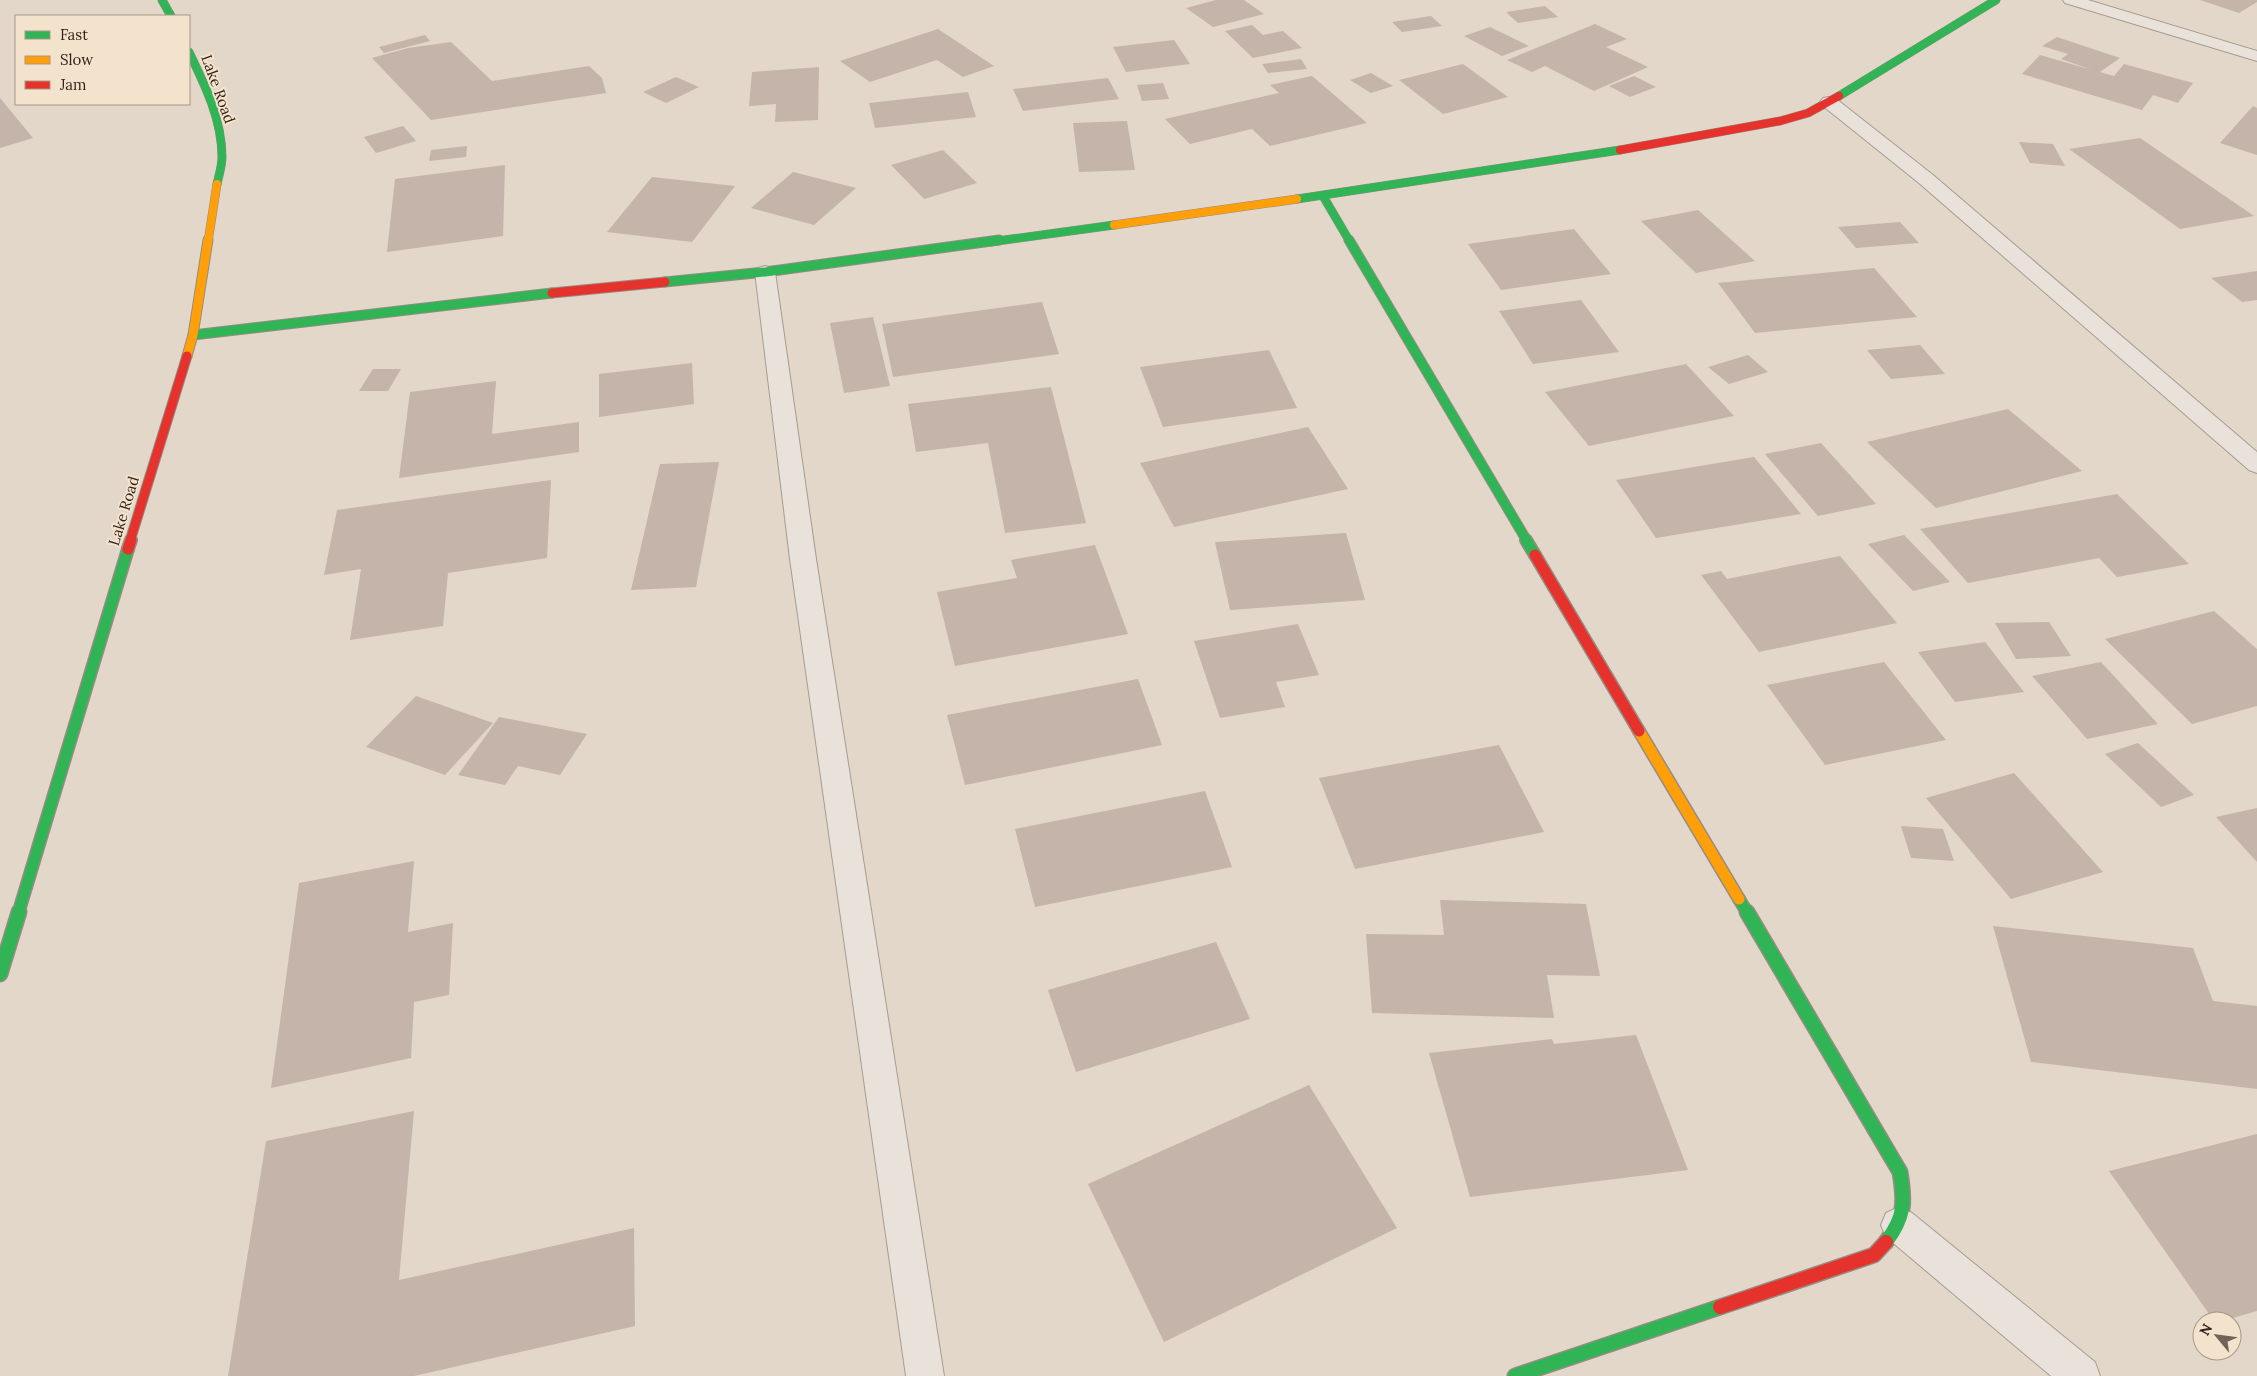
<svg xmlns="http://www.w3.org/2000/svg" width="2257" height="1376" font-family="Lora,serif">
	<rect width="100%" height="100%" fill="#e2d7c8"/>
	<!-- building -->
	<path fill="#c5b4a9" d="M1216,0H1244L1264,14L1213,27L1186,8Z
		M2200,0H2257V2L2239,13Z
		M1545,6L1558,17L1518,23L1506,12Z
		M1431,16L1442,26L1402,32L1392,22Z
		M1595,24L1627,39L1606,47L1648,67L1594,91L1545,66L1532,72L1507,60Z
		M1252,25L1263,35L1283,31L1302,48L1253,58L1225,31Z
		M1490,27L1529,46L1502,56L1464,36Z
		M938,29L994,66L963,77L937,60L870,82L840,61Z
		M425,35L430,41L384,53L379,47Z
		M2057,37L2120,58L2100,72L2114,76L2124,64L2193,83L2178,103L2153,95L2142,110L2022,74L2040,55L2092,70L2061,59L2068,54L2042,46Z
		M1174,40L1190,64L1126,72L1113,47Z
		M451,42L492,81L589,66L602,78L606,93L431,120L372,58L408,48Z
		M1301,59L1307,69L1268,73L1262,64Z
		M1463,64L1508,97L1443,114L1399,80Z
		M819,67L818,120L775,122L776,104L749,106L752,72Z
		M1371,73L1393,86L1371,93L1350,80Z
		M1312,76L1367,123L1270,146L1252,129L1190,144L1165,119L1279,93L1270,85Z
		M1634,76L1656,87L1630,97L1609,86Z
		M676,77L699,87L666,103L643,92Z
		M1108,78L1119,99L1023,111L1013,89Z
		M1163,83L1169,99L1142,101L1137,85Z
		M968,92L976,117L875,128L869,103Z
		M0,98L33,138L0,148Z
		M2253,106L2257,108V155L2220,143Z
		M1127,121L1135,170L1079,172L1073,123Z
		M403,126L416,141L376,153L364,137Z
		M2140,138L2254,216L2180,229L2069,149Z
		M2019,142L2053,144L2065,166L2030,163Z
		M467,146L466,157L429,161L431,150Z
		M943,150L977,183L924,199L891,165Z
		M505,165L503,236L387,252L395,179Z
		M793,172L856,188L814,225L751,208Z
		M652,177L735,186L692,242L607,232Z
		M1698,210L1755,261L1696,273L1641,221Z
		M1900,222L1919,243L1856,248L1838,227Z
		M1574,229L1611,274L1501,290L1468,244Z
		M1874,268L1917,317L1755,333L1718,283Z
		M2257,271V300L2242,302L2211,278Z
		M1581,300L1619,352L1533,364L1499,311Z
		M1042,302L1059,354L893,377L882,324Z
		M873,317L890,386L844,393L830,323Z
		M1920,345L1945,374L1891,379L1867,350Z
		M1269,350L1297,408L1163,427L1140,367Z
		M1748,355L1768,372L1729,384L1708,367Z
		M692,363L694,404L599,417V374Z
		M1686,364L1734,416L1589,446L1545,392Z
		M373,369H401L388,391H359Z
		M496,381L492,434L579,422V452L399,478L410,392Z
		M1051,387L1086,523L1005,533L988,443L916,452L908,404Z
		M2008,409L2082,471L1936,508L1867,442Z
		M1308,427L1348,489L1174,527L1140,463Z
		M1821,443L1876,504L1818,516L1765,454Z
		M1754,457L1801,514L1656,538L1616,480Z
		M719,462L696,587L631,590L660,464Z
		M551,480L547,558L448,573L443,626L350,640L361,569L324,575L337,510Z
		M2117,494L2189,564L2117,577L2099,558L1968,583L1920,529Z
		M1346,533L1365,600L1230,610L1215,542Z
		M1904,535L1950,582L1913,591L1868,544Z
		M1095,545L1128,634L955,666L937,592L1017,578L1011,560Z
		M1840,556L1897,623L1759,652L1701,575L1721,571L1727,579Z
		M2214,611L2257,649V706L2192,724L2105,639Z
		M2049,622L2071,656L2016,659L1995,623Z
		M1298,624L1319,675L1276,682L1285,707L1220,718L1194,641Z
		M1985,642L2024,692L1955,702L1918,652Z
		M1884,662L1946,740L1825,765L1767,685Z
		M2101,662L2158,724L2087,739L2032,676Z
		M1138,679L1162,745L965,785L947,715Z
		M416,696L493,723L445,775L366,747Z
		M499,717L587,734L560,775L518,766L505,785L458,775Z
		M2138,743L2194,795L2161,807L2105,754Z
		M1499,745L1544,832L1355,869L1319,778Z
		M2014,773L2103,872L2011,899L1926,798Z
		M1205,791L1232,867L1035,907L1015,829Z
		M2257,808V862L2216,817Z
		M1901,826L1943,829L1954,861L1911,858Z
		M414,861L408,932L453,923L449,995L414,1002L411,1058L271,1088L299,883Z
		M1440,900L1586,904L1600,976L1547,975L1554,1018L1372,1013L1366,934L1444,935Z
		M1993,926L2193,948L2213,1001L2257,1006V1089L2031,1062Z
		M1216,942L1250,1019L1076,1072L1048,990Z
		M1636,1035L1688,1170L1470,1197L1429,1053L1552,1039L1554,1044Z
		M1309,1085L1397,1228L1164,1342L1088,1184Z
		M414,1111L399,1280L634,1228L635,1326L414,1376H228L266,1141Z
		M2257,1134V1311L2222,1321H2214L2109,1171Z"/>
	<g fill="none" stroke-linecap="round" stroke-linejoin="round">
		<defs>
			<path id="lane" d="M1899,1207L1912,1213L2095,1362L2100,1376H2051L1886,1237L1881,1225L1886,1213Z"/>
			<path id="street" d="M2063,0H2088L2257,51V61L2065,3Z
				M1829,97L1835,98L1933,175L2257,452V473L2249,470L1919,183L1823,106L1820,102L1823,98Z
				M765,266L772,268L775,272L816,559L944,1376H906L790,559L755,272L758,268Z"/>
			<path id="fast-far3" d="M162,0L171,16
				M189,52C205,85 222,120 222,157C222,166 219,175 217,184
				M1839,96L1996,0
				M1323,196L1350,242
				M1297,199L1620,150
				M990,242L1114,225"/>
			<path id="fast-far2" d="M1349,240L1527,541
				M665,282L765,272L999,240
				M193,335L552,293"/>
			<path id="fast-far1" d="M1526,540L1535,555
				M1739,899L1748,914
				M18,914L128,549"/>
			<path id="fast" d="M1747,912L1900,1172C1905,1202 1905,1217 1886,1242
				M0,974L19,912
				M1515,1376L1720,1307"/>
			<path id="slow-far2" d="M1114,225L1297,199
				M208,242L217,184"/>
			<path id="slow-far1" d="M187,356L193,335L208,240"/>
			<path id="slow" d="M1639,731L1739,899"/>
			<path id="jam-far3" d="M1620,150L1780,121L1808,113L1839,96"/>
			<path id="jam-far2" d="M552,293L665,282
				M130,541L187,356"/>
			<path id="jam-far1" d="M128,549L131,540
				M1535,555L1639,731"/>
			<path id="jam" d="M1720,1307L1874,1255L1886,1242"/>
		</defs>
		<!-- lane casing -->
		<use href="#lane" stroke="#a69c92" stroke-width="2"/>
		<!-- street casing -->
		<use href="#street" stroke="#a69c92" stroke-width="2"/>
		<!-- fast-far3 casing -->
		<use href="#fast-far3" stroke="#968c82" stroke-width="9"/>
		<!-- fast-far2 casing -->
		<use href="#fast-far2" stroke="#968c82" stroke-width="11"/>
		<!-- fast-far1 casing -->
		<use href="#fast-far1" stroke="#968c82" stroke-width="14"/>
		<!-- fast casing -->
		<use href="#fast" stroke="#968c82" stroke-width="17"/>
		<!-- slow-far2 casing -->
		<use href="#slow-far2" stroke="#968c82" stroke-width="9"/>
		<!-- slow-far1 casing -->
		<use href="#slow-far1" stroke="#968c82" stroke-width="11"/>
		<!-- slow casing -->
		<use href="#slow" stroke="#968c82" stroke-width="14"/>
		<!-- jam-far3 casing -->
		<use href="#jam-far3" stroke="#968c82" stroke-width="9"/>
		<!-- jam-far2 casing -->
		<use href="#jam-far2" stroke="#968c82" stroke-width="11"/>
		<!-- jam-far1 casing -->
		<use href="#jam-far1" stroke="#968c82" stroke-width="14"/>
		<!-- jam casing -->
		<use href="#jam" stroke="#968c82" stroke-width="17"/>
		<!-- lane -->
		<use href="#lane" fill="#e9e2da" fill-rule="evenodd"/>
		<!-- street -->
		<use href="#street" fill="#e9e2da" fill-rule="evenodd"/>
		<!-- fast-far3 -->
		<use href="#fast-far3" stroke="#30b455" stroke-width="8"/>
		<!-- fast-far2 -->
		<use href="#fast-far2" stroke="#30b455" stroke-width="9"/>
		<!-- fast-far1 -->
		<use href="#fast-far1" stroke="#30b455" stroke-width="11"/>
		<!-- fast -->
		<use href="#fast" stroke="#30b455" stroke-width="14"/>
		<!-- slow-far2 -->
		<use href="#slow-far2" stroke="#ff9f0a" stroke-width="8"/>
		<!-- slow-far1 -->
		<use href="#slow-far1" stroke="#ff9f0a" stroke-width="9"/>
		<!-- slow -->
		<use href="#slow" stroke="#ff9f0a" stroke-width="11"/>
		<!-- jam-far3 -->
		<use href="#jam-far3" stroke="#e5322d" stroke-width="8"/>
		<!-- jam-far2 -->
		<use href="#jam-far2" stroke="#e5322d" stroke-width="9"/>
		<!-- jam-far1 -->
		<use href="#jam-far1" stroke="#e5322d" stroke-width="11"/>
		<!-- jam -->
		<use href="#jam" stroke="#e5322d" stroke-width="14"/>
	</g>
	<g text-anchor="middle" stroke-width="4" stroke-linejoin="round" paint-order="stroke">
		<!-- street labels -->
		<g font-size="15" fill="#33241b" stroke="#f4e3cc">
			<text transform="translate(218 89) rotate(70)" y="5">Lake Road</text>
			<text transform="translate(124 511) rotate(-73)" y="5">Lake Road</text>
		</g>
	</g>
	<!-- legend -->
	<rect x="15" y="15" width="175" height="90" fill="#f4e3cc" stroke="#a79785"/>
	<rect x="25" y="31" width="25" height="8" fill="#30b455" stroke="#a79785"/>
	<text x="60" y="40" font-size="15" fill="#33241b">Fast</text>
	<rect x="25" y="56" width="25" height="8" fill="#ff9f0a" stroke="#a79785"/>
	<text x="60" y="65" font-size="15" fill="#33241b">Slow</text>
	<rect x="25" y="81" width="25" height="8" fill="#e5322d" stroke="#a79785"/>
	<text x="60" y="90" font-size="15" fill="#33241b">Jam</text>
	<!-- north arrow -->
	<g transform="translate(2217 1336) rotate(299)"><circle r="24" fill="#f4e3cc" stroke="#a79785"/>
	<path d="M0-4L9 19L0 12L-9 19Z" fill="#706358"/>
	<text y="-8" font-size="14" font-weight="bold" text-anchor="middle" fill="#33241b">N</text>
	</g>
</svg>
